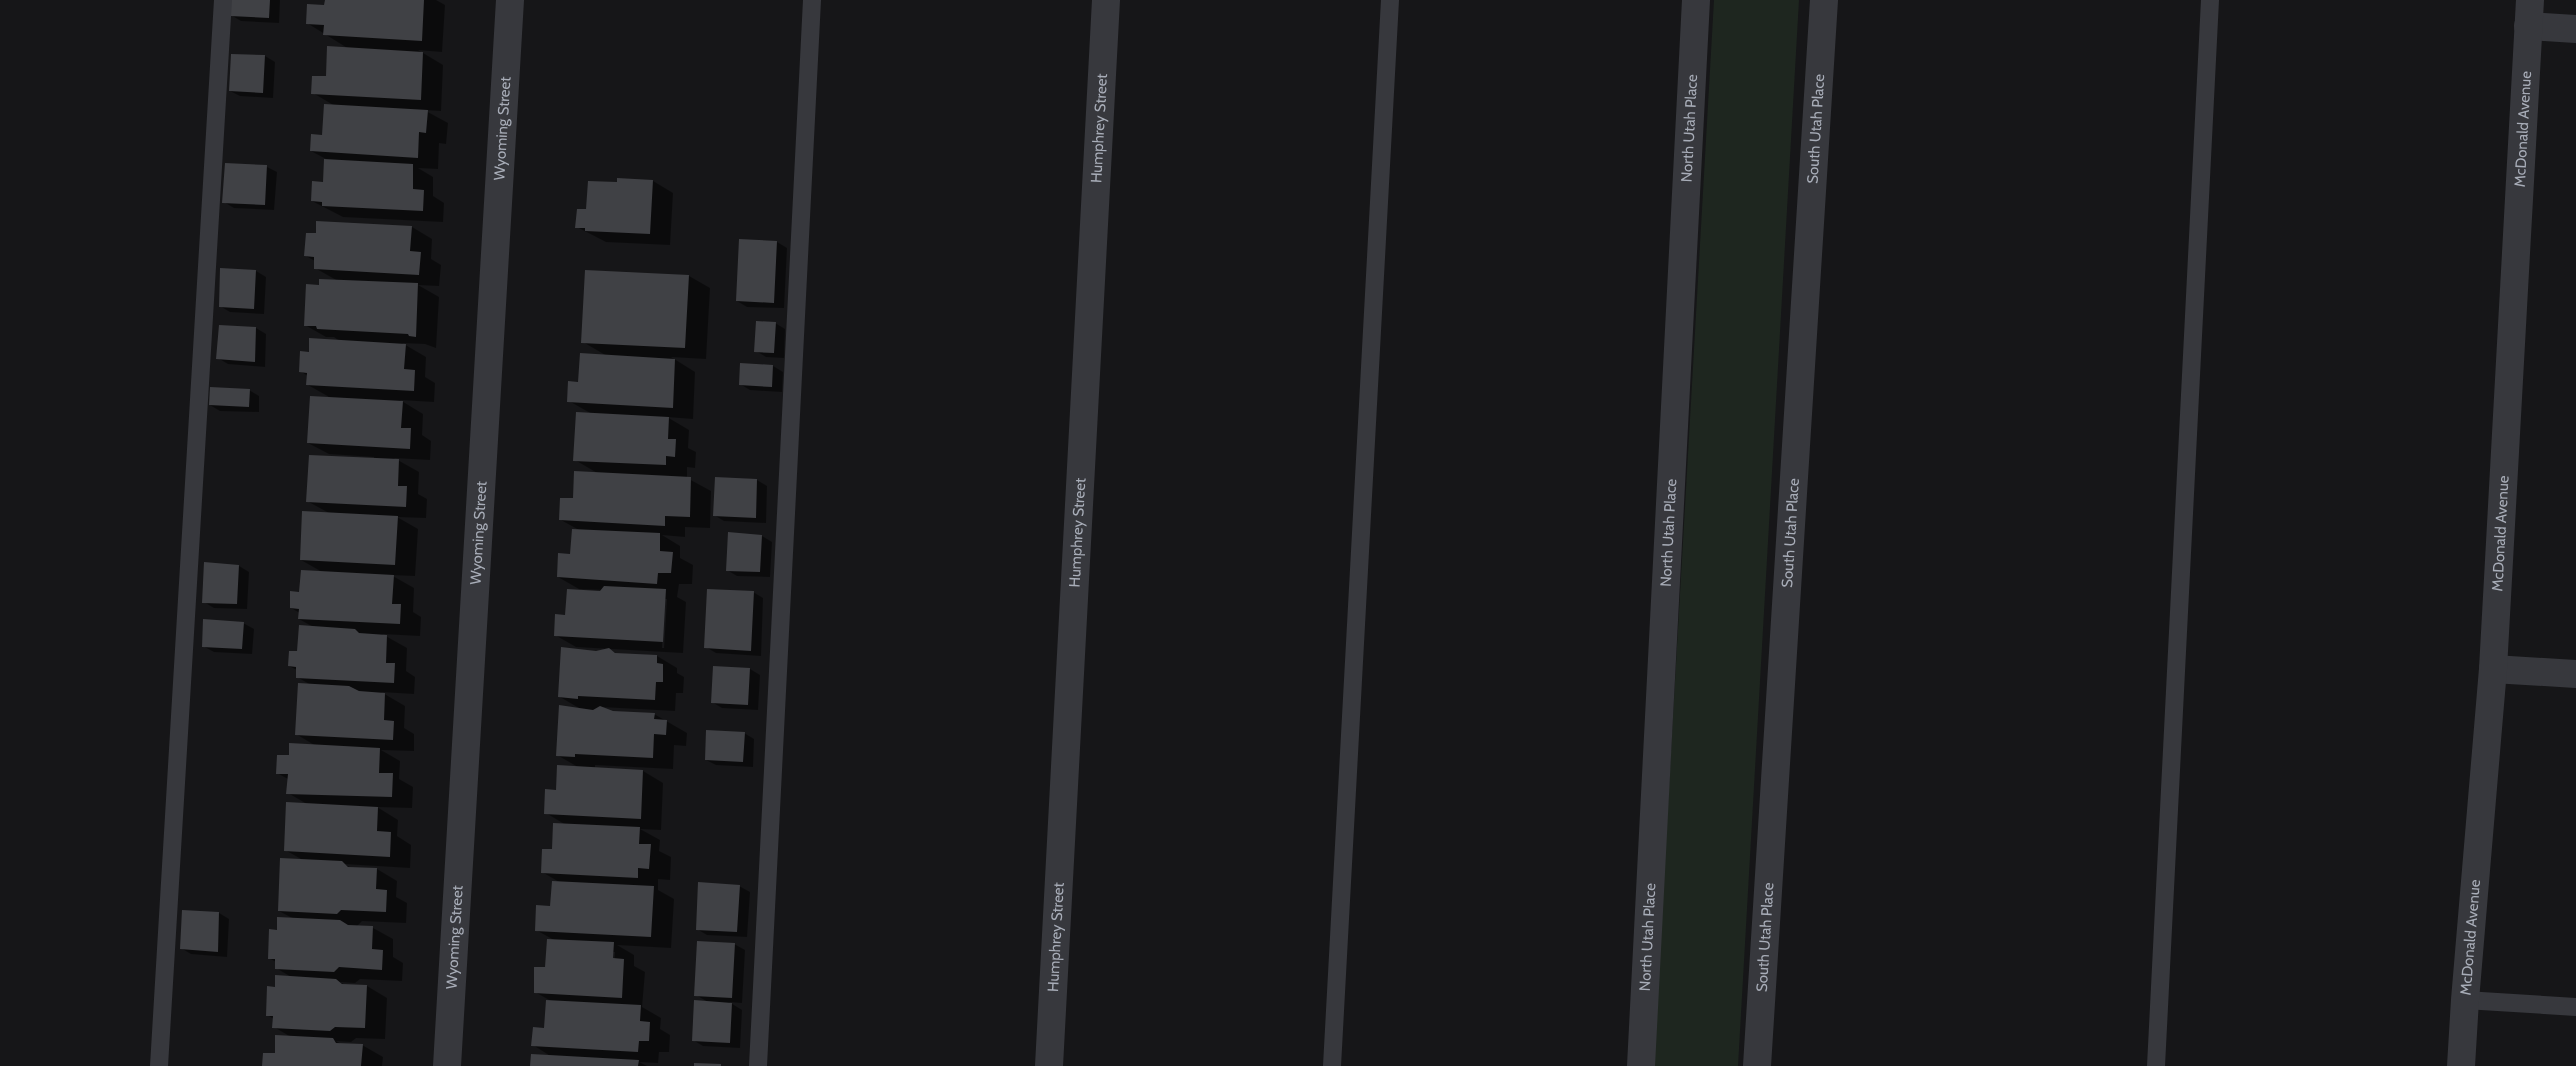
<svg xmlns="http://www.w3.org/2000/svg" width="2576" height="1066" font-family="Cabin,sans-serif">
	<rect width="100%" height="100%" fill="#161618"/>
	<!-- green -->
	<path fill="#1e261f" d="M1714,0H1799L1738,1066H1653Z"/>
	<!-- shadow -->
	<path fill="#0007" fill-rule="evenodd" d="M232,0H280L279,23L241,21L231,15Z
		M326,0H436L445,5L442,52L418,50L443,65L441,111L424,110L448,123L446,144L439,143L438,169L418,168L433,177V196L444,203L443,222L343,217L312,201L324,183L326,159L311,151L323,136L335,106L313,93L349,49L307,23L326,6Z
		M265,56L275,62L273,98L240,96L230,91Z
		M267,167L277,172L274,210L234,208L224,202Z
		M653,181L673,193L670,245L606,242L577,227L587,211L619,183Z
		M412,227L432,239L431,259L441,265L439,286L418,285L439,297L436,348L425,344L402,343L426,357L425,377L435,383L434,402L400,400L423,414L422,435L431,441L430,460L394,458L419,472L418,494L427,499L426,518L397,517L418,529L415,576L391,575L414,588L413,612L421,617L420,636L382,634L407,648L406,671L415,677L414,694L381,692L405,706L404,728L414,734V751L381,750L400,761L399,779L413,787L412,808L377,807L398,820L397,836L411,845L410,868L344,864L351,868L377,869L397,881L396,897L407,903L406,923L362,921L356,927L373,928L393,939V957L403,963L402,981L360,979L355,983L340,982L345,985L367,986L387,998L385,1039L356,1038L351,1042L336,1041L341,1044L362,1045L383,1057L382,1066H263L291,1037L274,1027V1019L267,1015L276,988L293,978L276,968V962L269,958L278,931L294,919L279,911L303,860L285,850L307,804L288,793V779L277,773L290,757L316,746L296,734L311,685L297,677V670L289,666L315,628L299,619L300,613L291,608L301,593L324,573L301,560L329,513L307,501L374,459V457L329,454L308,443L331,398L308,385V376L300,371L310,353L341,342L334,337H326L305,325L320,286L338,281L315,268V261L306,256Z
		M777,242L787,248L784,308L747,307L737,301Z
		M256,271L266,277L264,314L230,312L220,306Z
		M587,271L689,276L710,288L706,359L671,357L695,372L693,419L667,417L689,430L688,448L696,452L695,468L687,467V478L711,491L710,528L685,527V537L662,535L680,546V558L693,565L692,584H679L677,597L686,602L683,653L576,647L555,635L567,616L605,593V590L579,589L558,577L571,555L579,530L561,520L574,499L599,474L575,460L592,414L569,401L580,384L607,356L583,342ZM664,599H667L664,648H662Z
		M775,323L785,329L784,358L766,357L756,351Z
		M256,328L266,334L265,367L228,364L218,358Z
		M741,364L773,366L783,372L782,392L750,390L740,384Z
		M249,390L259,396V412L220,411L210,405Z
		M716,478L757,480L767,486L766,523L724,521L714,515Z
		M762,536L772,542L770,577L737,576L727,570Z
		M239,566L249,572L247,609L214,608L204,602Z
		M753,592L763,598L761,656L716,653L706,647Z
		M243,623L254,629L252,654L214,652L203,646Z
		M608,649L617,654L657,656L677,668V673L684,677L683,693H676L675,711L601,707L613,712L654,714L687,733L686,746L674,745L673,769L595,765V768L643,771L663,783L661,830L640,829L660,840L659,851L671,857L670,880L658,879V890L674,899L671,948L617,945L634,955V966L645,972L642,1007L661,1018L660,1029L670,1035L669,1052H659L658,1063L639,1062L647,1066H532L552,1057L533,1045L546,1029L551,1001L535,992L547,969L554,940L536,930L551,908L561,883L542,872L566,825L546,813L557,791L578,767L557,755L579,708L560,697L596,653ZM612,952H615L614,964H612Z
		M750,669L760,675L758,710L722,708L712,702Z
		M744,733L754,739L753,767L716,765L706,760Z
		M739,886L750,892L747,937L707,935L697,929Z
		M183,912L219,913L229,919L227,957L191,954L181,948Z
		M734,944L745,950L742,1003L729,1002L742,1010L740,1048L703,1046L693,1040L708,1002L696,995Z"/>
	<!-- building -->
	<path fill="#404145" d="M231,0H270L269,18L230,16Z
		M325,0H424L422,41L323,35L324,25L306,24L307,4L324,5Z
		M327,46L423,52L421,100L311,94L312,76H326Z
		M231,54L265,55L263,93L229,91Z
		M324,104L428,110L426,133L419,132L418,158L310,151L311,134L322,135Z
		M324,159L413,164V189L424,190L423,211L322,206V202L311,201L312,181L323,182Z
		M225,163L267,165L265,205L222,203Z
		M617,178L653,180L650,234L585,231V228H575L577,209H586L588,181L617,182Z
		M316,221L412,226L410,251L421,252L419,275L314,269V257L304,256L306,233H316Z
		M739,239L777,241L774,303L736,301Z
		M220,268L256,270L254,309L219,307Z
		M585,270L689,275L685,348L581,343Z
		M319,279L418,283L416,337L409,336L408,334L317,329L316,326H304L306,284L319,285Z
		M756,321L776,322L774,353L754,352Z
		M219,325L256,327L255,362L216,359Z
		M309,338L406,344L404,369L415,370L414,391L306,385L307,373L299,372L300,351L309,352Z
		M580,353L675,359L673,408L567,402L568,381L578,382Z
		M740,363L773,365L772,387L739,385Z
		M210,387L250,389L249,407L209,405Z
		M310,396L403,401L401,428H411L410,449L307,443Z
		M576,412L669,417L668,439H676L675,457L666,456V465L573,461Z
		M309,455L399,459L398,486H407L406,507L306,502Z
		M574,471L691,477L690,517L665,516V526L559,520L560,498H573Z
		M715,477L757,479L756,518L713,516Z
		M302,511L398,516L395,565L300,560Z
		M572,529L660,533V551L673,552L671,573H658L657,584L557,577L558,553L570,554Z
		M728,532L762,535L760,572L726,571Z
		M204,562L239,565L237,604L202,603Z
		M301,570L394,575L392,604H401L400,624L298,619L299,609L290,608V591L299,592Z
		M604,586L666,589L663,642L554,636L555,614L565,615L567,589L600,591Z
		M707,589L754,591L751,651L704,648Z
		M203,619L244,622L242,649L202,647Z
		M299,625L355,629L359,633L387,635L386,663H395L394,683L296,678V667L288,666L289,651H297Z
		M561,647L596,651L609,648L615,653L657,655V663L663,664V682H656L655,700L578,696V699L558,697Z
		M713,666L750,668L748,705L711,703Z
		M298,683L349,686L359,691L385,693L384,720L394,721L393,740L295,735Z
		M559,705L593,710L600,706L613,711L655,713L654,719L667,720L666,735L654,734L653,758L575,754V757L556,756Z
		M706,730L745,732L743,762L705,760Z
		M289,743L380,748L379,773H393L392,797L286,794L288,774H276L277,755H289Z
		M557,765L643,770L641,819L544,814L545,789L556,790Z
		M286,802L378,807L377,831L391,832L390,857L284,851Z
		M553,823L640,827L639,844H651L649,869L638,868V878L541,873L542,849H552Z
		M280,858L342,861L348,867L377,868L376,889L387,890L386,912L341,910L337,914L278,911Z
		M552,881L654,886L651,937L535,931L536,905L550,906Z
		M698,882L740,885L737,932L696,930Z
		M182,910L219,912L218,952L180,949Z
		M277,917L340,920L348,925L373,926L372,949L383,950L382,970L339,967L334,972L275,969V959H268L269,929L277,930Z
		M547,939L614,942L613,958L624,959L622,998L534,993V967H545Z
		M697,941L735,943L732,998L694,996Z
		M275,975L336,979L342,984L367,985L365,1028L335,1027L330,1031L272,1028L273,1016H266L267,986L275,987Z
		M546,1000L641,1005L640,1021L650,1022L649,1041H639L638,1052L531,1046L533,1027L544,1028Z
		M694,1000L732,1003L730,1043L692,1041Z
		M275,1035L333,1038L336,1043L363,1044L361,1066H262L263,1053H275Z
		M531,1054L639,1060L638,1066H530Z
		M694,1063L721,1064V1066H694Z"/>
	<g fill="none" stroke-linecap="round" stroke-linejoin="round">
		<!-- service -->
		<path stroke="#37383d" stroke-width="18" d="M2465,1000L2576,1007
			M159,1066L223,0
			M758,1066L812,0
			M1332,1066L1390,0
			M2156,1066L2210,0"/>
		<!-- minor -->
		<g stroke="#37383d" stroke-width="28">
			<path d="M2528,26L2576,29"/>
			<path d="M2493,669L2576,674"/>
			<path id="s1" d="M447,1066L510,0"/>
			<path id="s2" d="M1049,1066L1106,0"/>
			<path id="s3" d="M1641,1066L1696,0"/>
			<path id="s4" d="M1757,1066L1824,0"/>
			<path id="s5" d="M2461,1066L2465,1000L2493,669L2530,0"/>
		</g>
	</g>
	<g text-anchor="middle" stroke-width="4.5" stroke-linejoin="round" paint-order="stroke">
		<!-- street labels -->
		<g font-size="15" fill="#a8adb8" stroke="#111113">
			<text dy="5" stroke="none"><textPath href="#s1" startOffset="939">Wyoming Street</textPath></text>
			<text dy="5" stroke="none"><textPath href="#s2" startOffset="939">Humphrey Street</textPath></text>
			<text dy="5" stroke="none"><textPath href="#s3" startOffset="939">North Utah Place</textPath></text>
			<text dy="5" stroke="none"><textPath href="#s4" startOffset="939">South Utah Place</textPath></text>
			<text dy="5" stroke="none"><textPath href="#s5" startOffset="939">McDonald Avenue</textPath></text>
			<text dy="5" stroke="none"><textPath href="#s1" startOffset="534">Wyoming Street</textPath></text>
			<text dy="5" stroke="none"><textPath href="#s2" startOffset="534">Humphrey Street</textPath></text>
			<text dy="5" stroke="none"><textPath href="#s3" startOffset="534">North Utah Place</textPath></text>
			<text dy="5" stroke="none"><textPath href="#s4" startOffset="534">South Utah Place</textPath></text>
			<text dy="5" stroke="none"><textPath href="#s5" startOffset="534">McDonald Avenue</textPath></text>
			<text dy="5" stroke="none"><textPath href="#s1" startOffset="129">Wyoming Street</textPath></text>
			<text dy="5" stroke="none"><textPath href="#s2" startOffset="129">Humphrey Street</textPath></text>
			<text dy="5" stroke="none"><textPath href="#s3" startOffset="129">North Utah Place</textPath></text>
			<text dy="5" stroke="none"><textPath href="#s4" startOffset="129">South Utah Place</textPath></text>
			<text dy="5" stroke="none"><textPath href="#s5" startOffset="129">McDonald Avenue</textPath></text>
		</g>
	</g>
</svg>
